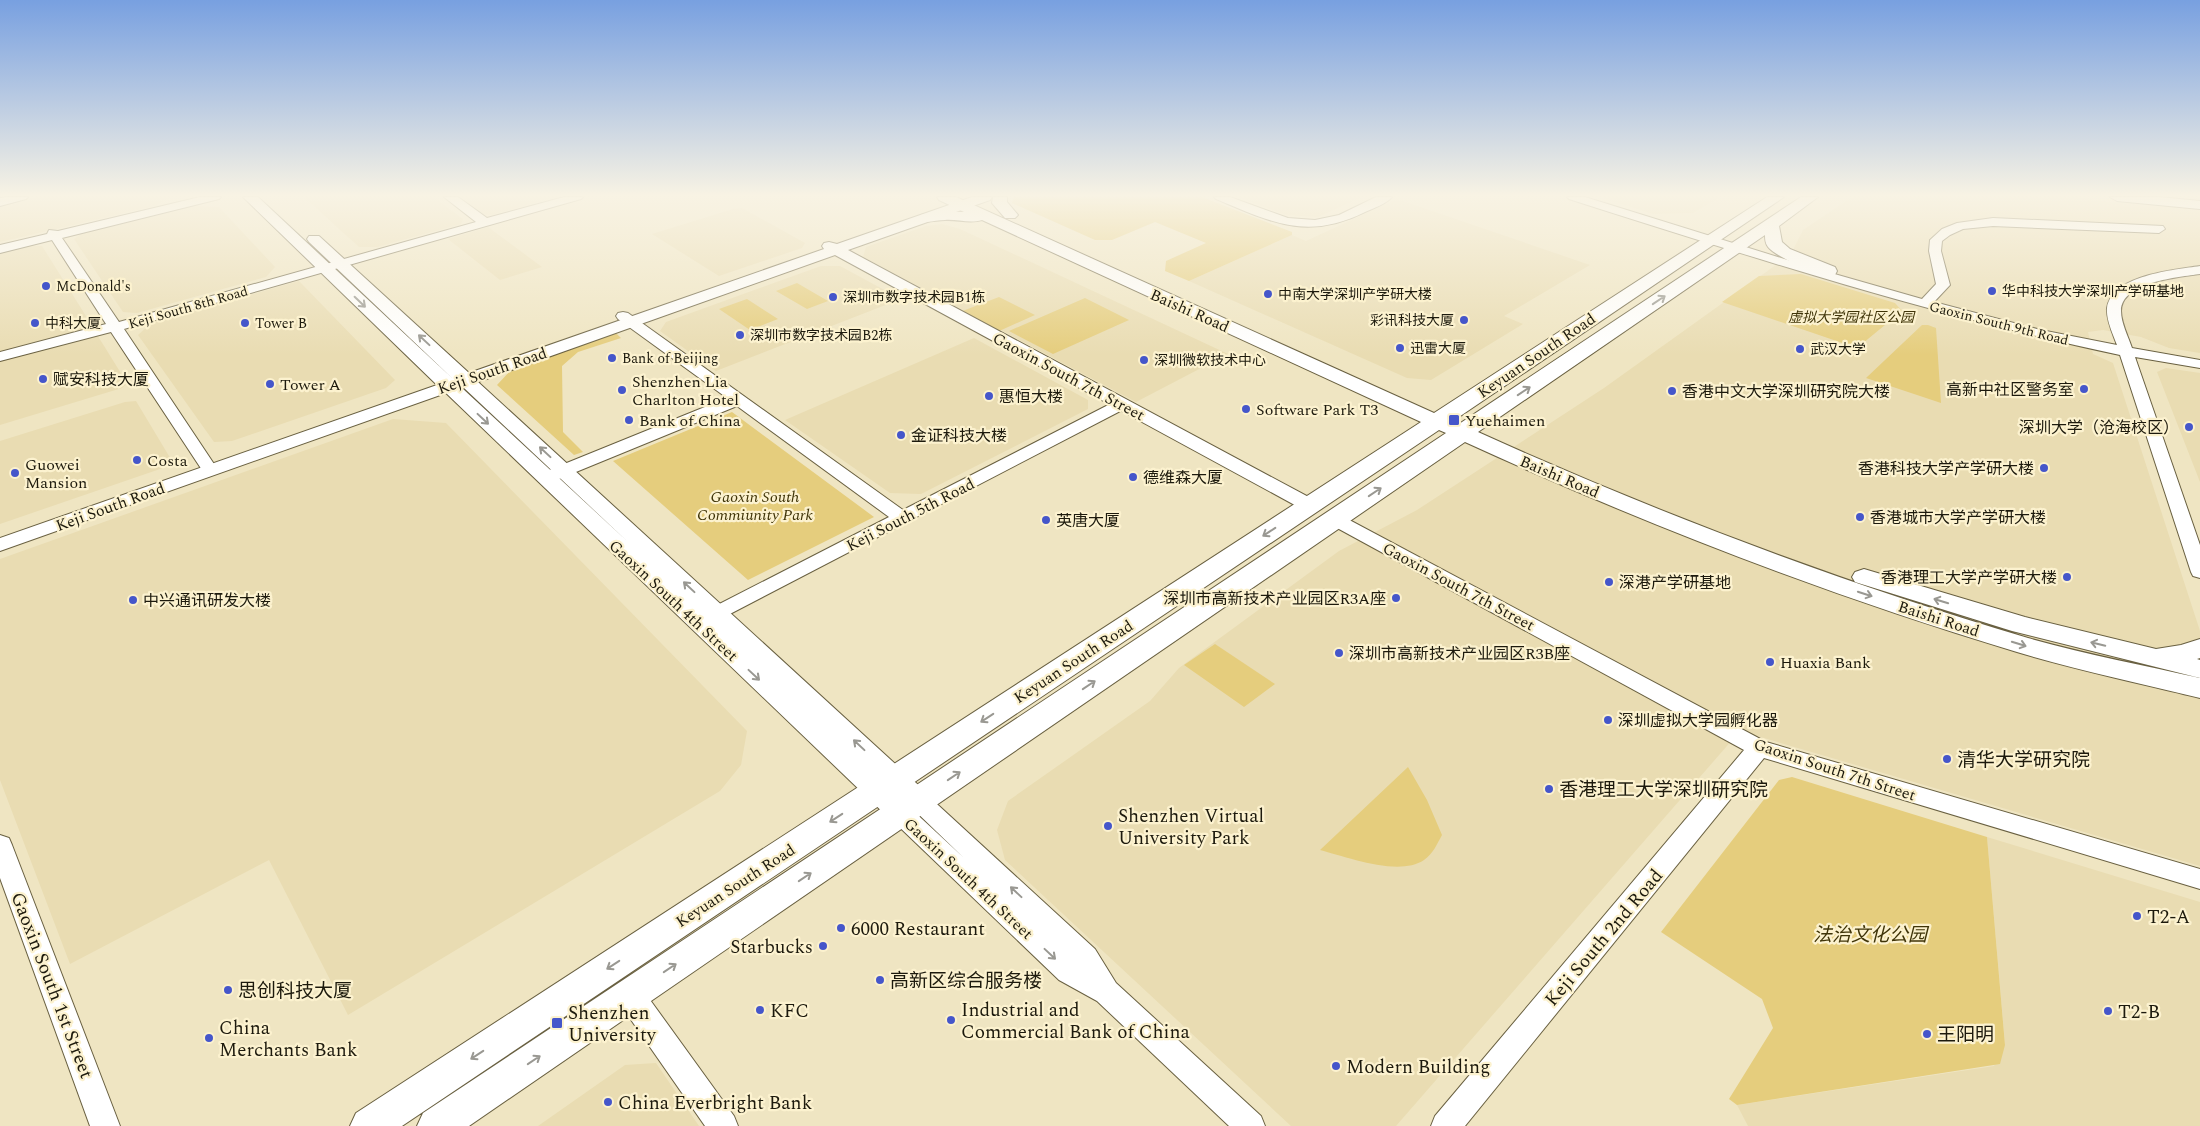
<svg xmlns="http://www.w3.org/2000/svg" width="2200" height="1126" font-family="Spectral,'Noto Sans SC',serif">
	<rect width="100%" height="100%" fill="#efe5c2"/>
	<!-- built -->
	<path fill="#e9dcb2" d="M37,197H171L155,206L0,242V205Z
		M304,197H433L463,219L461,224L377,247H359Z
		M457,197H556L492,215L480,214Z
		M1238,197H1362L1318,217L1286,215Z
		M1600,197H1720L1693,213L1653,214Z
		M1852,197H2079L2109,202L2200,209V353L2169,348L2141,337L2103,330L2088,332L2093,354L2113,363L2200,631V866L1740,731L1396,1126H1291L1005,860L997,830L1008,801L1150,701L1179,668L1339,551L1417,510L1604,388L1791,254L1803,230Z
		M1397,199L1590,265L1504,316L1523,324L1431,380L1407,378L1189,281L1292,235L1306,241Z
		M194,206L219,207L275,267L266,277L137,313L123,312L74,239L81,234Z
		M742,208L805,243L802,248L719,276L652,234L733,209Z
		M942,224L960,229L1228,354L1136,402L863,257L866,247L926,226Z
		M488,227L542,267L500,280L448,239Z
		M30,246H42L91,324L82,330L0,353V253Z
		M821,266H840L901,299L716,371L660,331L666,322Z
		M299,281L395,380L386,388L232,441L214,442L138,335L151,323Z
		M96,333L127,383L122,388L0,425V360Z
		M974,338L1088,400V409L921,494L890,493L785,420Z
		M2166,368L2200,373V482L2157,372Z
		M136,401L172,461L163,468L0,524V441L125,402Z
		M393,419L446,423L747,731L741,765L720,791L348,1015L269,860L70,964L0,780V559Z
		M1987,837L2200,902V1126H1748L1737,1105L1994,1066L2005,1044Z
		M656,1063L699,1126H538L625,1065Z"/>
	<!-- green -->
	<path fill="#e5cd7d" d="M1014,197H1202L1292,232V235L1189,281L1165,271L1166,261L1206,243L1155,222L1112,240H1095L1012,203Z
		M1801,274L1895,303L1902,311L1857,348L1722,302L1759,276Z
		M797,283L828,301L807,309L776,291Z
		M999,297L1035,315L997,332L960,312Z
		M1085,298L1129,320L1053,354L1009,331Z
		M747,299L778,319L750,330L719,309Z
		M1922,325H1928L1936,328L1941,403L1866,378Z
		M616,333L621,338L578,352L562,366L563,432L583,452L574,455L497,385L511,370Z
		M732,412L874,517L748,580L613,461Z
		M1215,644L1275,684L1244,707L1184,665Z
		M1408,767L1427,800L1442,835C1437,844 1433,854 1424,860C1399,877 1347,857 1320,850Z
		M1792,777L1987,837L2005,1045L2000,1064L1737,1105L1729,1099L1773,1028L1762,999L1661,932L1779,780Z"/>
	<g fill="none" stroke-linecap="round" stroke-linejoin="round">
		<defs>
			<path id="tertiary" d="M6,197H28L26,199L0,206V198Z
				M200,197H221L219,199L62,238L119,322L476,222L444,197H458L487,218L564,197H583L581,199L124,329L218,470L216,474H204L202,470L111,332L0,361V352L106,324L52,240L0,253V245L47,234L49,230L58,231Z
				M1214,197H1230L1288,218L1315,220L1339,215L1376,197H1392C1386,204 1374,208 1365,212C1307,241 1271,222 1216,199Z
				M1567,197H1585L1810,267L1922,299L1936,284L1929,251L1930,240L1942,229L1957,223L1993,218L2163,226L2165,229L2159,233L1993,226L1963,229L1950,235L1942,241L1941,251L1950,285L1934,302L2041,330L2117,345C2113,334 2106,320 2107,308C2112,275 2174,270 2200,266V274C2179,277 2121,282 2121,311C2121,323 2128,336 2132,348L2200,360V368L2135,357L2200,545V578L2193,576L2191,572L2120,355C1932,315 1751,257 1569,199Z
				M623,312L628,313L903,510L1116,401H1128L1130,404L1128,407L703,628L696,626L693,621L696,616L889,517L737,406L554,481H542L539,477L542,473L727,398L618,319L616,316L618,313Z
				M1334,514L1340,515L1766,742L2200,869V889L1764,758L1465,1126H1431L1435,1116L1744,750L1328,523L1325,519L1328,515Z
				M918,791L926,794L1095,949L1116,983L1261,1116L1265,1126H1229L1097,1001L1059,980L892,820L888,813L892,806L900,804L908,806L964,858L910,806L906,800L910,794Z
				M0,835L9,838L12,845L120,1126H90L0,878Z
				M630,983L640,986L734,1116L738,1126H705L620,1004L616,995L620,986Z"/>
			<path id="secondary" d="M243,197H258L453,379L309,242L307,239L309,236H319L469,373L824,249L822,246L824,243L829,242L837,244L972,197H992L990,200L848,250L1316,501L1319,505L1316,509L1309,511L1302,509L835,255L478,382L927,793L931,800L927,807L918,810L911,808L913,813L909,820L900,824L891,820L446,393L0,551V538L437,385ZM463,387L628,542L462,388Z
				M2110,197H2159L2200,201V209L2117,201Z"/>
			<path id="primary" d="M937,197H956L1434,413L1767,197H1784L1453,421L1459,424L1801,197H1818L1779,226L1782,242L1790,249L1835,267L1837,271L1835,275C1822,278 1776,257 1768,247C1765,243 1765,239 1765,235L1478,432C1657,513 1840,582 2028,638C2084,654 2143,665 2200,678V698C2139,683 2077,670 2017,652C1828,595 1644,524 1465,442L469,1126H417L423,1113L1446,433L1439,430L402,1126H350L356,1113L1421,422L982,220C970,224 957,219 945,220C937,220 929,223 921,221L918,218L921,215C935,211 949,211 964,212L939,200Z
				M993,197H1007V202L1018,215L1015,218H1005L992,203Z
				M1864,569L2025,617L2156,649L2181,645L2200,639V658L2197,659L2200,660V678L2012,631L1855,582L1852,577L1855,572Z"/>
		</defs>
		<!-- tertiary casing -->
		<use href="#tertiary" stroke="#696041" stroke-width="2"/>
		<!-- secondary casing -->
		<use href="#secondary" stroke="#696041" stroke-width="2"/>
		<!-- primary casing -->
		<use href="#primary" stroke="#696041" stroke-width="2"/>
		<!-- tertiary -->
		<use href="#tertiary" fill="#fff" fill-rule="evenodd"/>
		<!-- secondary -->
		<use href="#secondary" fill="#fff" fill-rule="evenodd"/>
		<!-- primary -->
		<use href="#primary" fill="#fff" fill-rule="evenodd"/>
	</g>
	<!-- one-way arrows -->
	<defs><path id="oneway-shaft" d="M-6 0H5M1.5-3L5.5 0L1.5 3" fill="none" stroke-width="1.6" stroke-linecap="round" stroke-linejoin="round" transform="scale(1.25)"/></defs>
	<g stroke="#999892">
		<use href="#oneway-shaft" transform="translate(1659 300) rotate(-34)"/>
		<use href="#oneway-shaft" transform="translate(360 302) rotate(44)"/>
		<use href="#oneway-shaft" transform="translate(424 340) rotate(-137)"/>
		<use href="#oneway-shaft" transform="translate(1524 391) rotate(-34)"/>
		<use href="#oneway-shaft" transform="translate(483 419) rotate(43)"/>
		<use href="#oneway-shaft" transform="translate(545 452) rotate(-137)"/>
		<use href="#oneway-shaft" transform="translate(1375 492) rotate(-34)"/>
		<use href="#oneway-shaft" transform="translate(1269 532) rotate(147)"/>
		<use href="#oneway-shaft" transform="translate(689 587) rotate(-137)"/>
		<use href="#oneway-shaft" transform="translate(1865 594) rotate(18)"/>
		<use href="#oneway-shaft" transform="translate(1941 601) rotate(-163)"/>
		<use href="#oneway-shaft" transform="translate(2019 644) rotate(17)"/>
		<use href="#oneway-shaft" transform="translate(2098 644) rotate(-166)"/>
		<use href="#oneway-shaft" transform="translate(754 675) rotate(43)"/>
		<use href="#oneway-shaft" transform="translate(1089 685) rotate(-34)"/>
		<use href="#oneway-shaft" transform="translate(987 718) rotate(147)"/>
		<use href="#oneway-shaft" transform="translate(859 745) rotate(-137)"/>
		<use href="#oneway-shaft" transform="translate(954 776) rotate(-34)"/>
		<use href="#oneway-shaft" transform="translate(836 818) rotate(147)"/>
		<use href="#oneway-shaft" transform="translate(805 877) rotate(-34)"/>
		<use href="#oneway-shaft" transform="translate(1016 892) rotate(-137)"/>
		<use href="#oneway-shaft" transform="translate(1050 954) rotate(43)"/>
		<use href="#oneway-shaft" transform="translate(613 965) rotate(147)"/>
		<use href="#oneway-shaft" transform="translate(670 968) rotate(-34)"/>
		<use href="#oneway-shaft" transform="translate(477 1055) rotate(147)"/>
		<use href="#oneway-shaft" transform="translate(534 1060) rotate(-34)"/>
	</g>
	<!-- sky -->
	<linearGradient id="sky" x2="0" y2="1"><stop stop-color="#78a0e0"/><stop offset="0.55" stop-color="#f8f3e4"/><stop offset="1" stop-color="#f8f3e4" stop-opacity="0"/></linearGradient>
	<rect width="2200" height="355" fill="url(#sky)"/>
	<!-- markers -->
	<g fill="#4556ca" stroke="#fcf2cf" stroke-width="2">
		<circle cx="46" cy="286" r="5"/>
		<circle cx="1992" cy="291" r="5"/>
		<circle cx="1268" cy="294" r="5"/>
		<circle cx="833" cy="297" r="5"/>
		<circle cx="1464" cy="320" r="5"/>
		<circle cx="35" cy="323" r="5"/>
		<circle cx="245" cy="323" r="5"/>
		<circle cx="740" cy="335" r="5"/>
		<circle cx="1400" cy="348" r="5"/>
		<circle cx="1800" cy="349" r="5"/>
		<circle cx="612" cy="358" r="5"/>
		<circle cx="1144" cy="360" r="5"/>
		<circle cx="43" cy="379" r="5"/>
		<circle cx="270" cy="384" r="5"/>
		<circle cx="2084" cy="389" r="5"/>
		<circle cx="622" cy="390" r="5"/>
		<circle cx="1672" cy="391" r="5"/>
		<circle cx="989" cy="396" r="5"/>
		<circle cx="1246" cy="409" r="5"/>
		<circle cx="629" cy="420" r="5"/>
		<rect x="1448" y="414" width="12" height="12" rx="2.5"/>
		<circle cx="2189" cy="427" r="5"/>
		<circle cx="901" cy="435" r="5"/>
		<circle cx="137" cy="460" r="5"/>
		<circle cx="2044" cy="468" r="5"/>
		<circle cx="15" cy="473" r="5"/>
		<circle cx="1133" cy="477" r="5"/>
		<circle cx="1860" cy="517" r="5"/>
		<circle cx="1046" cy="520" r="5"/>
		<circle cx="2067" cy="577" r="5"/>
		<circle cx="1609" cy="582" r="5"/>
		<circle cx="1396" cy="598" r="5"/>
		<circle cx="133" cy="600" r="5"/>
		<circle cx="1339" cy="653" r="5"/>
		<circle cx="1770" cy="662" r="5"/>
		<circle cx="1608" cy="720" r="5"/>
		<circle cx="1947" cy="759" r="5"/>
		<circle cx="1549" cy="789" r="5"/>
		<circle cx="1108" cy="826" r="5"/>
		<circle cx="2137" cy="916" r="5"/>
		<circle cx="841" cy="928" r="5"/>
		<circle cx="823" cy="946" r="5"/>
		<circle cx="880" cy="980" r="5"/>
		<circle cx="228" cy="990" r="5"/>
		<circle cx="760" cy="1010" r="5"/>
		<circle cx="2108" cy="1011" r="5"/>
		<circle cx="951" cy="1020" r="5"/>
		<rect x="551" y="1017" width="12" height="12" rx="2.5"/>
		<circle cx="1927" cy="1034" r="5"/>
		<circle cx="209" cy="1038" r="5"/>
		<circle cx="1336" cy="1066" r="5"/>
		<circle cx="608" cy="1102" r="5"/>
	</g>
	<g text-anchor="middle" stroke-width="4.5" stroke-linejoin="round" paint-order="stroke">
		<!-- far-poi labels -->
		<g font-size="14" fill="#1d1a0d" stroke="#fcf2cf" text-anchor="start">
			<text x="56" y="291">McDonald's</text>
			<text x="2002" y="296">华中科技大学深圳产学研基地</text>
			<text x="1278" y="299">中南大学深圳产学研大楼</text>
			<text x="843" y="302">深圳市数字技术园B1栋</text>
			<text x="1454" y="325" text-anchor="end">彩讯科技大厦</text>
			<text x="45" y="328">中科大厦</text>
			<text x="255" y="328">Tower B</text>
			<text x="750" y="340">深圳市数字技术园B2栋</text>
			<text x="1410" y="353">迅雷大厦</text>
			<text x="1810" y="354">武汉大学</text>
			<text x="622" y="363">Bank of Beijing</text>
			<text x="1154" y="365">深圳微软技术中心</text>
		</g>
		<!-- far-street labels -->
		<g font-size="14" fill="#1d1a0d" stroke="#fcf2cf">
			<text transform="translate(188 307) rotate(-16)" y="5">Keji South 8th Road</text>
			<text transform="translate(1999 323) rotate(14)" y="5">Gaoxin South 9th Road</text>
		</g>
		<!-- far-park labels -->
		<g font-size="14" font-style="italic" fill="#3f3408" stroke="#fcf2cf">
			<text x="1851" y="322">虚拟大学园社区公园</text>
		</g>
		<!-- street labels -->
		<g font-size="16" fill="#1d1a0d" stroke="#fcf2cf">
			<text transform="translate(1190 310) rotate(24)" y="6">Baishi Road</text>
			<text transform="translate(1536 355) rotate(-34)" y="6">Keyuan South Road</text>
			<text transform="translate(492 370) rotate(-19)" y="6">Keji South Road</text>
			<text transform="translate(1069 376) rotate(28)" y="6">Gaoxin South 7th Street</text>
			<text transform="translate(1560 476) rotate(23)" y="6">Baishi Road</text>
			<text transform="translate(110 506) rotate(-20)" y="6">Keji South Road</text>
			<text transform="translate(910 514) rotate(-27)" y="6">Keji South 5th Road</text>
			<text transform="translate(1459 586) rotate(28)" y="6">Gaoxin South 7th Street</text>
			<text transform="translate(674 600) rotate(43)" y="6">Gaoxin South 4th Street</text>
			<text transform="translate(1939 618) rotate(18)" y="6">Baishi Road</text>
			<text transform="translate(1073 661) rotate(-33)" y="6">Keyuan South Road</text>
			<text transform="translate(1835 769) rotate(18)" y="6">Gaoxin South 7th Street</text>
			<text transform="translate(969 878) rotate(43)" y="6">Gaoxin South 4th Street</text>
			<text transform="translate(735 885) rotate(-33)" y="6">Keyuan South Road</text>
		</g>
		<!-- poi labels -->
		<g font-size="16" fill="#1d1a0d" stroke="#fcf2cf" text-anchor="start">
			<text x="53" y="385">赋安科技大厦</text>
			<text x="632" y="387">Shenzhen Lia<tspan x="632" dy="18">Charlton Hotel</tspan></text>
			<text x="280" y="390">Tower A</text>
			<text x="2074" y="395" text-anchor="end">高新中社区警务室</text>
			<text x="1682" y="397">香港中文大学深圳研究院大楼</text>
			<text x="999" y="402">惠恒大楼</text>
			<text x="1256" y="415">Software Park T3</text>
			<text x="639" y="426">Bank of China</text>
			<text x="1465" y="426">Yuehaimen</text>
			<text x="2179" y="433" text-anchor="end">深圳大学（沧海校区）</text>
			<text x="911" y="441">金证科技大楼</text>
			<text x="147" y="466">Costa</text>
			<text x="25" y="470">Guowei<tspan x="25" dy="18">Mansion</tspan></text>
			<text x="2034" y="474" text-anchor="end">香港科技大学产学研大楼</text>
			<text x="1143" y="483">德维森大厦</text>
			<text x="1870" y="523">香港城市大学产学研大楼</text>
			<text x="1056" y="526">英唐大厦</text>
			<text x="2057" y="583" text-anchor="end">香港理工大学产学研大楼</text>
			<text x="1619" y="588">深港产学研基地</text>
			<text x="1386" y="604" text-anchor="end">深圳市高新技术产业园区R3A座</text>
			<text x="143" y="606">中兴通讯研发大楼</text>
			<text x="1349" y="659">深圳市高新技术产业园区R3B座</text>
			<text x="1780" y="668">Huaxia Bank</text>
			<text x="1618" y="726">深圳虚拟大学园孵化器</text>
		</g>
		<!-- park labels -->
		<g font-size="16" font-style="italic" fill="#3f3408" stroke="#fcf2cf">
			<text x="755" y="502">Gaoxin South<tspan x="755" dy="18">Commiunity Park</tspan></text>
		</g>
		<!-- near-poi labels -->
		<g font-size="19" fill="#1d1a0d" stroke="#fcf2cf" text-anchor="start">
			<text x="1957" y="766">清华大学研究院</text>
			<text x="1559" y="796">香港理工大学深圳研究院</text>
			<text x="1118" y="822">Shenzhen Virtual<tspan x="1118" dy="22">University Park</tspan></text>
			<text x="2147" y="923">T2-A</text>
			<text x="851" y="935">6000 Restaurant</text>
			<text x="813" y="953" text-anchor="end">Starbucks</text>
			<text x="890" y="987">高新区综合服务楼</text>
			<text x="238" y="997">思创科技大厦</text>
			<text x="961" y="1016">Industrial and<tspan x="961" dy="22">Commercial Bank of China</tspan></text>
			<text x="770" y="1017">KFC</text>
			<text x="2118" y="1018">T2-B</text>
			<text x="568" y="1019">Shenzhen<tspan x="568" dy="22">University</tspan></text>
			<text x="219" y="1034">China<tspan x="219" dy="22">Merchants Bank</tspan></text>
			<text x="1937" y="1041">王阳明</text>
			<text x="1346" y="1073">Modern Building</text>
			<text x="618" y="1109">China Everbright Bank</text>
		</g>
		<!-- near-park labels -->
		<g font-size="19" font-style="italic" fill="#3f3408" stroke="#fcf2cf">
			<text x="1870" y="941">法治文化公园</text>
		</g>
		<!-- near-street labels -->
		<g font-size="19" fill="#1d1a0d" stroke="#fcf2cf">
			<text transform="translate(1603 937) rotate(-50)" y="7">Keji South 2nd Road</text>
			<text transform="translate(53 985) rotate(69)" y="7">Gaoxin South 1st Street</text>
		</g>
	</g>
</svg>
